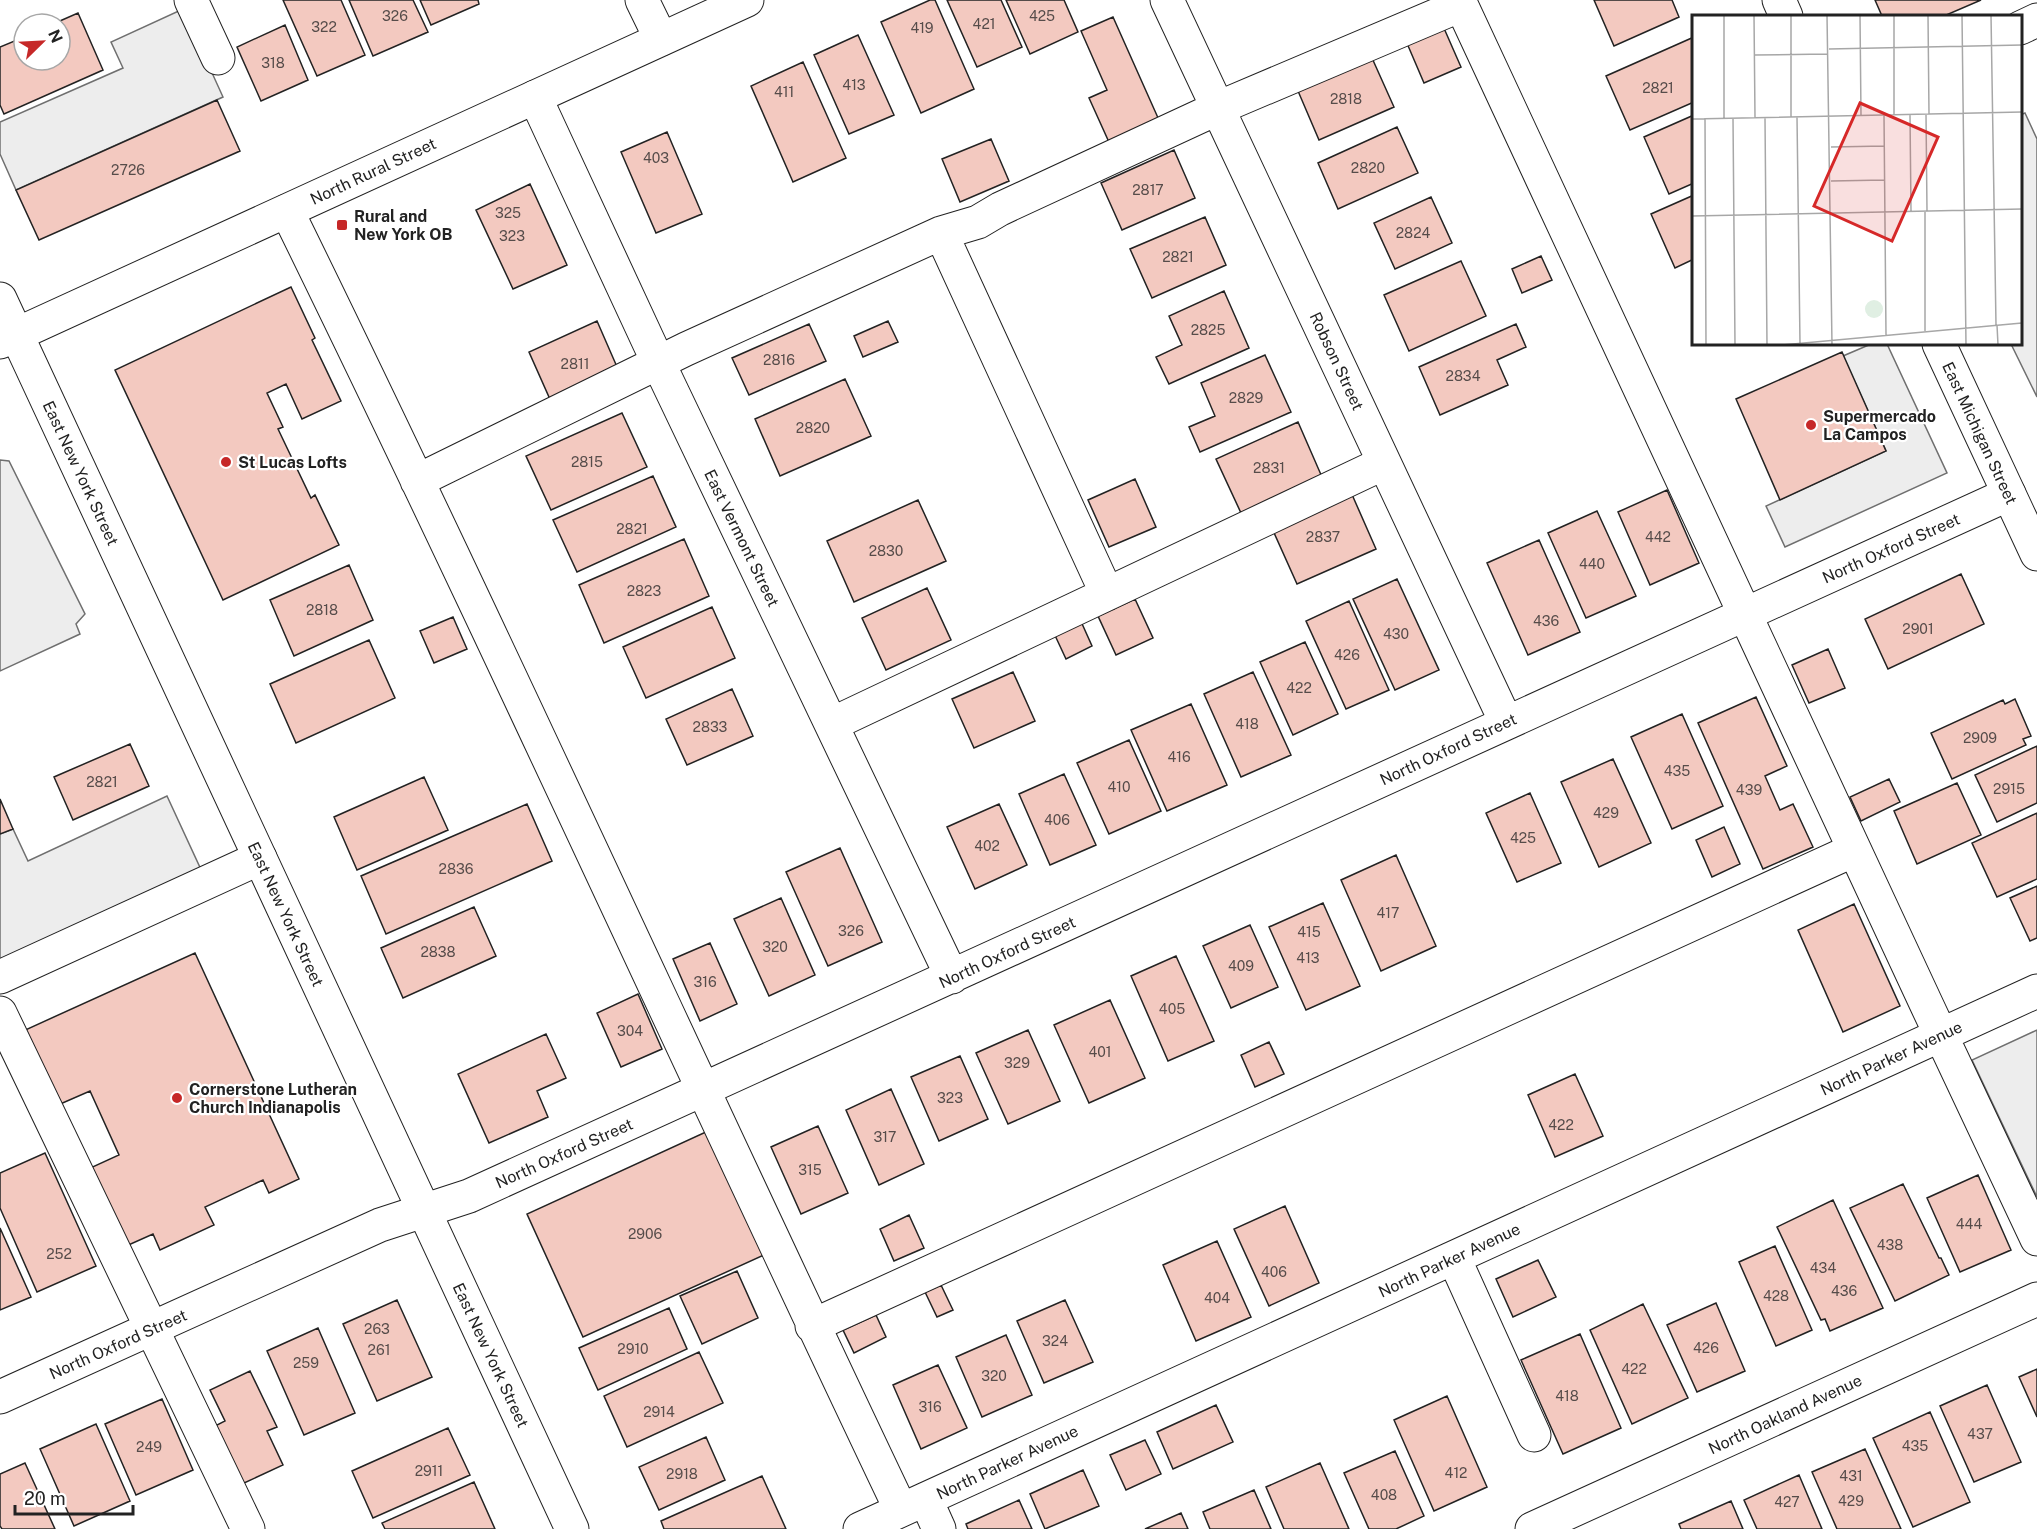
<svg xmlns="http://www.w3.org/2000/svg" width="2037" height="1529" font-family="'Public Sans',sans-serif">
	<rect width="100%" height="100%" fill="#fff"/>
	<!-- parking -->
	<path fill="#ededed" stroke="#6f6f6f" stroke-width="1.5" d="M183,9L223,97L16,190L0,154V122L123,68L111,42Z
		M2025,113L2037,139V397L2011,344H2020V115Z
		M1871,344H1887L1947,473L1785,547L1766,506L1886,451L1843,356Z
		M0,460L9,461L85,614L76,624L80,634L0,671Z
		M167,796L203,874L0,969V834L13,829L28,861Z
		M2037,1030V1197L1972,1060Z"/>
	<!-- building -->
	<path fill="#f3c9c0" stroke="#222" stroke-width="1.5" d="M283,0H341L365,55L317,76Z
		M349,0H413L428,32L373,56Z
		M420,0H478L479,4L431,25Z
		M930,0H935L974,89L921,113L881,22Z
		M947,0H1001L1022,47L977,67Z
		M1006,0H1064L1078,32L1030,54Z
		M1594,0H1672L1679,17L1614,46Z
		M1875,0H1981L1944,16H1882Z
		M78,13L103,70L4,114L0,105V47L24,37V60H60V24H53Z
		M1113,17L1163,129L1113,151L1089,98L1107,90L1081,31Z
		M285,25L308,80L261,101L237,47Z
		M1443,26L1461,67L1424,83L1406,41Z
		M858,35L894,115L849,134L814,55Z
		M1694,37V102L1630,130L1606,76Z
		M1372,58L1394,107L1319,140L1298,91Z
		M803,62L846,158L793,182L751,86Z
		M217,100L240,151L39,240L16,190Z
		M1694,115V183L1669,194L1644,137Z
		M1397,127L1418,173L1338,209L1318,163Z
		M667,132L702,214L656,233L621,152Z
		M991,139L1009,181L960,202L942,159Z
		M1174,150L1195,198L1122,230L1101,183Z
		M530,184L567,265L513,289L476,210Z
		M1694,195V259L1675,268L1651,214Z
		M1431,197L1452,243L1395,269L1374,223Z
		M1205,217L1226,265L1152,298L1130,249Z
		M1541,256L1552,280L1522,293L1512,269Z
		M1461,261L1486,316L1409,351L1384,295Z
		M291,287L315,338L312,340L341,401L302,419L286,384L267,393L283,427L278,429L311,498L315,495L339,545L223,600L115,370Z
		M1224,291L1249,348L1169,384L1156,357L1182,345L1169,316Z
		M597,321L621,376L553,406L529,352Z
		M888,321L898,342L863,357L854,336Z
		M809,324L826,361L749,395L732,358Z
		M1516,324L1526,347L1497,360L1508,385L1440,415L1419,367Z
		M1842,352L1886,451L1780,500L1736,399Z
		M1265,355L1291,412L1200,452L1189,427L1215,416L1201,383Z
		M845,379L871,436L780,476L755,419Z
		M622,413L647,467L551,510L526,456Z
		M1298,422L1322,477L1241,513L1216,459Z
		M653,476L676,527L577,572L553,520Z
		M1135,479L1156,527L1109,547L1088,500Z
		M1350,490L1376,549L1297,584L1271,526Z
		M1667,490L1699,563L1650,585L1618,512Z
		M918,500L946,561L854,602L827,541Z
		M1597,511L1636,596L1586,618L1548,533Z
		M684,539L709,596L604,643L579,585Z
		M1539,540L1580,632L1528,655L1487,563Z
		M349,565L373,620L294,656L270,600Z
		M1961,574L1984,624L1888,669L1865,619Z
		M1397,579L1439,670L1395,690L1353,599Z
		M927,588L951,640L886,670L862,618Z
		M1135,599L1153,638L1116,655L1098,616Z
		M1349,601L1389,690L1346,709L1306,621Z
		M712,607L735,658L646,698L623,647Z
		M453,617L467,649L434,663L420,631Z
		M1079,617L1092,646L1066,659L1052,629Z
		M369,640L395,698L296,743L270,684Z
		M1305,642L1338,714L1293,735L1260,662Z
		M1828,649L1845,688L1809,703L1792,665Z
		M1013,672L1035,721L974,748L952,699Z
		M1253,672L1291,755L1241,777L1204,694Z
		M732,689L753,736L687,765L666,719Z
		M1756,697L1787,766L1765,776L1780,810L1793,804L1813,847L1763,869L1698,723Z
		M2015,699L2031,736L2023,739L2026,745L1952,779L1931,733L2003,700L2005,704Z
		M1191,704L1227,785L1167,811L1131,730Z
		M1682,714L1723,806L1672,829L1631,737Z
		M1129,740L1161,811L1109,834L1077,763Z
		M130,744L149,786L73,820L54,777Z
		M2037,746V803L1997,822L1975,775Z
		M1613,759L1651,843L1599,867L1561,782Z
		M1064,774L1096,845L1050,865L1019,794Z
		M424,777L448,830L357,870L334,817Z
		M1889,779L1900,802L1861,821L1850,797Z
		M1957,783L1981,835L1917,864L1894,811Z
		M1530,793L1561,863L1517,882L1486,813Z
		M0,799L13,829L0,834Z
		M527,804L552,861L386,934L361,876Z
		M999,804L1027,865L975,889L947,827Z
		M2037,813V879L1997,897L1972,843Z
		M1724,827L1740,864L1712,877L1696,840Z
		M840,848L882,942L828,966L786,872Z
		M1396,855L1436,946L1381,971L1341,880Z
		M2037,886V938L2030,941L2010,898Z
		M781,898L815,975L769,996L734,919Z
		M1323,903L1360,986L1306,1010L1269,927Z
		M1854,904L1900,1006L1843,1032L1798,930Z
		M474,907L496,956L403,998L381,948Z
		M1250,925L1278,987L1231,1008L1203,946Z
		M710,943L737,1004L700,1021L673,959Z
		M195,953L299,1179L269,1193L263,1180L205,1207L214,1225L160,1250L153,1234L124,1247L88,1169L119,1155L90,1091L58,1105L23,1031Z
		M1176,956L1214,1041L1168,1061L1131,976Z
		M638,994L662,1049L621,1067L597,1013Z
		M1110,1000L1145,1078L1089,1103L1054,1025Z
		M1028,1030L1060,1101L1008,1124L976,1053Z
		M546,1034L566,1078L537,1091L548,1117L489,1143L458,1074Z
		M1269,1042L1284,1074L1255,1087L1241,1055Z
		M960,1056L988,1119L939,1141L911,1077Z
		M1575,1074L1603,1136L1555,1157L1528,1095Z
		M891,1089L924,1164L879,1185L846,1110Z
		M818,1126L848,1193L801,1214L771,1147Z
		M708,1131L764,1255L583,1337L527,1214Z
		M45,1153L96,1266L37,1292L0,1208V1173Z
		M1978,1175L2011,1250L1960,1272L1927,1198Z
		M1903,1184L1939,1258H1941L1949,1275L1895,1301L1850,1208Z
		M1833,1200L1883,1308L1830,1331L1825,1319L1821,1320L1777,1227Z
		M1285,1206L1319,1283L1269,1306L1234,1229Z
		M909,1215L924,1248L894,1261L880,1229Z
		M0,1228L31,1297L0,1310Z
		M1217,1241L1251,1317L1196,1341L1163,1265Z
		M1775,1246L1812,1330L1776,1346L1739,1262Z
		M1538,1260L1556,1297L1513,1317L1496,1279Z
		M737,1271L758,1318L702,1344L680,1296Z
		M941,1285L953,1310L937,1317L925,1292Z
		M397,1300L432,1377L377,1401L343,1324Z
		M1065,1300L1093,1362L1044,1383L1017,1321Z
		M1716,1303L1745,1371L1697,1392L1667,1325Z
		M1643,1304L1688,1398L1632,1424L1590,1330Z
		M669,1308L687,1349L598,1390L579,1348Z
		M876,1315L886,1337L854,1353L843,1330Z
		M318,1328L355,1413L304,1435L267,1351Z
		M1580,1334L1621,1428L1563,1454L1521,1360Z
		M1006,1335L1032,1395L982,1417L956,1357Z
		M699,1352L723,1403L627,1447L604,1396Z
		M938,1365L967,1428L921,1449L893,1385Z
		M2037,1369V1417L2019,1377Z
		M250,1371L277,1427L267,1431L283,1465L242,1484L215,1426L225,1421L210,1390Z
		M1987,1385L2021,1462L1974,1482L1940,1406Z
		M1447,1396L1487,1487L1434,1511L1394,1420Z
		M162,1399L193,1470L136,1495L105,1424Z
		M1216,1405L1233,1442L1173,1469L1157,1432Z
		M1930,1412L1970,1502L1913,1527L1873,1438Z
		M96,1424L130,1501L74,1526L40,1449Z
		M448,1428L470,1475L373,1518L352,1471Z
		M706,1437L725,1480L659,1510L639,1467Z
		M1145,1440L1161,1474L1126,1490L1110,1455Z
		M1865,1449L1901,1529H1837L1812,1472Z
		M1395,1451L1424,1516L1396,1529H1369L1344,1473Z
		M25,1463L55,1529H2L0,1526V1474Z
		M1320,1463L1349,1529H1284L1266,1487Z
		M1083,1470L1099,1506L1045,1529L1030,1494Z
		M1799,1475L1822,1529H1757L1744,1500Z
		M762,1476L786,1529H664L661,1521Z
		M474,1482L495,1529H385L382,1523Z
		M1254,1490L1271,1529H1210L1203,1512Z
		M1019,1500L1032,1529H968L966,1524Z
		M1731,1501L1743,1529H1681L1679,1524Z
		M1181,1513L1188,1529H1145Z"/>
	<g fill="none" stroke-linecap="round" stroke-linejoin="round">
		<defs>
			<path id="minor" d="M191,0L218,58
				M642,0L661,39
				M1167,0L1506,722
				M1459,0C1651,413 1842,827 2037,1239
				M2020,28L2037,20
				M535,97L658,362L952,977
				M287,211C498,641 695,1078 901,1510
				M941,233L1107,594
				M417,481L686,349L941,233L978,222L1000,209L1218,108L1461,5
				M832,724L1384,463
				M0,977L260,858
				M0,1013L248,1529
				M1454,1258L1534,1435
				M812,1326L1854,850
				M0,1397L380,1225L469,1196L2009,494
				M926,1500L939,1529
				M860,1529L2037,991
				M1532,1529L2037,1299"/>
			<path id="major" d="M1779,0L1786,16
				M0,299L572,1529
				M0,342L747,0
				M1939,344L2037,554"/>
		</defs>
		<!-- minor casing -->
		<use href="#minor" stroke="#222" stroke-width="35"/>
		<!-- major casing -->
		<use href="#major" stroke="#222" stroke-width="35"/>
		<!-- minor -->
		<use href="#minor" stroke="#fff" stroke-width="33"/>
		<!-- major -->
		<use href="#major" stroke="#fff" stroke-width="33"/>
	</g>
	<!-- markers -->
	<g fill="#c62828" stroke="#fff" stroke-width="2">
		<rect x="336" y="219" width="12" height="12" rx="3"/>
		<circle cx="1811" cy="425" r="6"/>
		<circle cx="226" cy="462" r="6"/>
		<circle cx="177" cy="1098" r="6"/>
	</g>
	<g text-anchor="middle" stroke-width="4.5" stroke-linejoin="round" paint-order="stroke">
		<!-- number labels -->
		<g font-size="14" fill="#564c4a">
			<text x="395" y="21">326</text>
			<text x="1042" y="21">425</text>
			<text x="984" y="29">421</text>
			<text x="324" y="32">322</text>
			<text x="922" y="33">419</text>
			<text x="273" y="68">318</text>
			<text x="854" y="90">413</text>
			<text x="1658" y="93">2821</text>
			<text x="784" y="97">411</text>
			<text x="1346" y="104">2818</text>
			<text x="656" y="163">403</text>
			<text x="1368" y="173">2820</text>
			<text x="128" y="175">2726</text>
			<text x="1148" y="195">2817</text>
			<text x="508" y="218">325</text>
			<text x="1413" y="238">2824</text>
			<text x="512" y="241">323</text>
			<text x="1178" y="262">2821</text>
			<text x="1208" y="335">2825</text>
			<text x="779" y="365">2816</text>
			<text x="575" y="369">2811</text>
			<text x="1463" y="381">2834</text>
			<text x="1246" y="403">2829</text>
			<text x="813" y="433">2820</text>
			<text x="587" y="467">2815</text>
			<text x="1269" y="473">2831</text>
			<text x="632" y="534">2821</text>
			<text x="1323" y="542">2837</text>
			<text x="1658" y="542">442</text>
			<text x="886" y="556">2830</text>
			<text x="1592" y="569">440</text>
			<text x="644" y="596">2823</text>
			<text x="322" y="615">2818</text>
			<text x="1546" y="626">436</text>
			<text x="1918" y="634">2901</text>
			<text x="1396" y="639">430</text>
			<text x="1347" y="660">426</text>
			<text x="1299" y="693">422</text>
			<text x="1247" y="729">418</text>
			<text x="710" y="732">2833</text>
			<text x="1980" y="743">2909</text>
			<text x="1179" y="762">416</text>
			<text x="1677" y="776">435</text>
			<text x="102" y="787">2821</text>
			<text x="1119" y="792">410</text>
			<text x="2009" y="794">2915</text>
			<text x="1749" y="795">439</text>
			<text x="1606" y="818">429</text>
			<text x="1057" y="825">406</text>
			<text x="1523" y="843">425</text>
			<text x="987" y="851">402</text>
			<text x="456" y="874">2836</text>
			<text x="1388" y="918">417</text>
			<text x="851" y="936">326</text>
			<text x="1309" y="937">415</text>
			<text x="775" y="952">320</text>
			<text x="438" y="957">2838</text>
			<text x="1308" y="963">413</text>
			<text x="1241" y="971">409</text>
			<text x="705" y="987">316</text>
			<text x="1172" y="1014">405</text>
			<text x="630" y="1036">304</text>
			<text x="1100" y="1057">401</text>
			<text x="1017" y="1068">329</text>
			<text x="950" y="1103">323</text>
			<text x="1561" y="1130">422</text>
			<text x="885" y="1142">317</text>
			<text x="810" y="1175">315</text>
			<text x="1969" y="1229">444</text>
			<text x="645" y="1239">2906</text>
			<text x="1890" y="1250">438</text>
			<text x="59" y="1259">252</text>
			<text x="1823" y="1273">434</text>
			<text x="1274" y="1277">406</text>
			<text x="1844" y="1296">436</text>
			<text x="1776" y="1301">428</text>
			<text x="1217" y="1303">404</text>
			<text x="377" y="1334">263</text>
			<text x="1055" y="1346">324</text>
			<text x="1706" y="1353">426</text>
			<text x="633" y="1354">2910</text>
			<text x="379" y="1355">261</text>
			<text x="306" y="1368">259</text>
			<text x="1634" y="1374">422</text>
			<text x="994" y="1381">320</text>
			<text x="1567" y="1401">418</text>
			<text x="930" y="1412">316</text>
			<text x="659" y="1417">2914</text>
			<text x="1980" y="1439">437</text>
			<text x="1915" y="1451">435</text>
			<text x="149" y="1452">249</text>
			<text x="429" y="1476">2911</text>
			<text x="1456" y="1478">412</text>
			<text x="682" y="1479">2918</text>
			<text x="1851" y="1481">431</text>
			<text x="1384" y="1500">408</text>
			<text x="1851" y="1506">429</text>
			<text x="1787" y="1507">427</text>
		</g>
		<!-- street labels -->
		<g font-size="16" fill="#222" stroke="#fff">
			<text transform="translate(373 171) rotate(-25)" y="6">North Rural Street</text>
			<text transform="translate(1337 361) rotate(65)" y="6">Robson Street</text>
			<text transform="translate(1980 433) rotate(65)" y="6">East Michigan Street</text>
			<text transform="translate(81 473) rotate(65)" y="6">East New York Street</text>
			<text transform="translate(742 538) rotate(64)" y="6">East Vermont Street</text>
			<text transform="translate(1891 548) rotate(-24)" y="6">North Oxford Street</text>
			<text transform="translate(1448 749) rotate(-25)" y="6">North Oxford Street</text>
			<text transform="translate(286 914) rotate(65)" y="6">East New York Street</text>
			<text transform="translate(1007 952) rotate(-25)" y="6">North Oxford Street</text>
			<text transform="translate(1891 1058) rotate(-25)" y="6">North Parker Avenue</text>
			<text transform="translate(564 1153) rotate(-24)" y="6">North Oxford Street</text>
			<text transform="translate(1449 1260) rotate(-25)" y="6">North Parker Avenue</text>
			<text transform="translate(118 1344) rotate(-24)" y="6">North Oxford Street</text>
			<text transform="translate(491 1355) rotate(65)" y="6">East New York Street</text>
			<text transform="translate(1785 1414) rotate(-25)" y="6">North Oakland Avenue</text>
			<text transform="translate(1007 1462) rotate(-25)" y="6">North Parker Avenue</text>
		</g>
		<!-- poi labels -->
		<g font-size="16" font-weight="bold" fill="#222" stroke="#fff" text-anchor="start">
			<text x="354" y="222">Rural and<tspan x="354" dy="18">New York OB</tspan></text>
			<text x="1823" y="422">Supermercado<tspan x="1823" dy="18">La Campos</tspan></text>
			<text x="238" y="468">St Lucas Lofts</text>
			<text x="189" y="1095">Cornerstone Lutheran<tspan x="189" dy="18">Church Indianapolis</tspan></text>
		</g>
	</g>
	<!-- overview -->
	<g transform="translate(1692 15)">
		<rect width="330" height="330" fill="#fff"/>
		<path d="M173 294a9 9 0 1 1 18 0a9 9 0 1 1-18 0Z" fill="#e0efe3"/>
		<path fill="none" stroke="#a7a7a7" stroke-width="1.5" d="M0,0V104M32,0V103M62,0L63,103M99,0V102M135,0L140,330M168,0L169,101M202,0V100M236,0L237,99M270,0L274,330M299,0L304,310M137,34L330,30M62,40L135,39M234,99L235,196M192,100L194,320M218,100L219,196M105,102L108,328M13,103L14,330M41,103L43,330M73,103L75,330M0,104L330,97M139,132L193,131M139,166L193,165M233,196V316M0,201L330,194M305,310L306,330M90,330L330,308"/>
		<path fill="#d62828" fill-opacity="0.15" stroke="#d62828" stroke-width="3" d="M168,88L246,122L200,226L122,191Z"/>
		<rect width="330" height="330" fill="none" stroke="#222" stroke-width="3"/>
	</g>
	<!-- north arrow -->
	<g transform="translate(42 42) rotate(66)"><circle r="28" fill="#ffffff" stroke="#a7a7a7" stroke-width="1.5"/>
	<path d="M0-4.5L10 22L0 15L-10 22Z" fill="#c62828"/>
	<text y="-9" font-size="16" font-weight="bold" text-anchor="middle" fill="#222222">N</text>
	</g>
	<!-- scale -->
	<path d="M15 1505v9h118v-9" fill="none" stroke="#222222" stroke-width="3"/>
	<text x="24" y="1505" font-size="18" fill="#222222" stroke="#ffffff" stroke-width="4.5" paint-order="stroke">20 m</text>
</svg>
